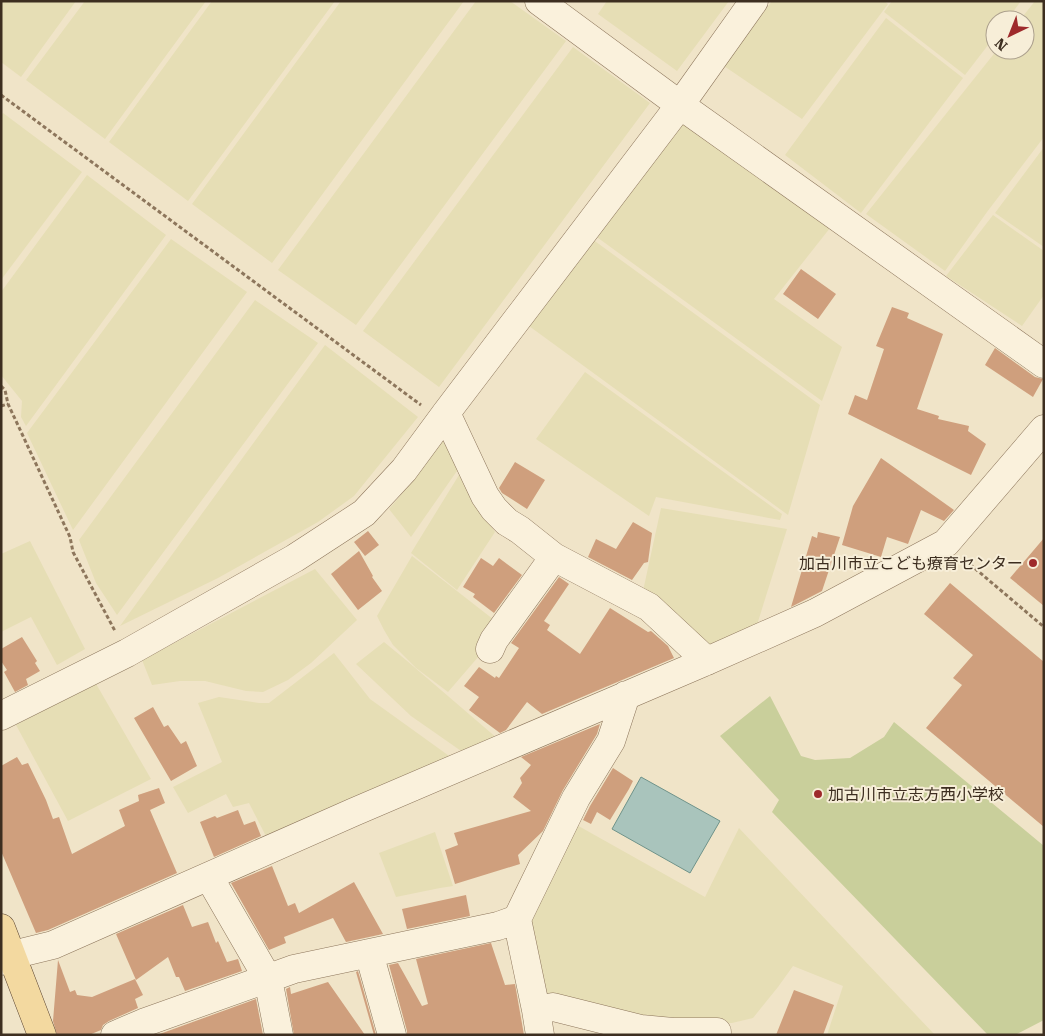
<svg xmlns="http://www.w3.org/2000/svg" width="1045" height="1036" font-family="'Roboto Serif','Noto Sans JP',serif">
	<rect width="100%" height="100%" fill="#f0e4c8"/>
	<!-- farmland -->
	<path fill="#e6deb5" d="M1,1H76L21,77L1,62Z
		M85,1H206L105,139L26,80Z
		M212,1H335L188,201L109,142Z
		M341,1H464L272,263L192,204Z
		M476,1H510L566,41L356,325L278,270Z
		M607,1H729L677,71L598,14Z
		M772,1H884L888,4L802,119L724,66Z
		M892,1H1021L1007,20H995V36L965,75L884,12Z
		M1035,1H1044V137L987,212L945,271L866,214L997,50H1025V20H1020Z
		M886,18L963,78L861,213L785,155Z
		M573,47L650,103L439,387L363,331Z
		M3,113L82,172L1,280V116Z
		M681,121L830,228L774,299L842,347L822,401L594,235Z
		M1044,147V247L995,213Z
		M87,175L166,235L26,426L21,417L22,401L1,375V292Z
		M993,215L1044,251V295L1022,326L946,276Z
		M171,239L247,292L73,530L27,433Z
		M592,239L820,405L788,515L529,326Z
		M255,300L318,343L117,615L96,583L79,540Z
		M325,345L418,417L354,496L318,522L218,578L120,626Z
		M585,372L782,514L780,520L656,497L649,516L536,439Z
		M443,440L459,468L411,537L389,509L417,476Z
		M459,475L495,532L457,590L411,553Z
		M661,508L787,529L756,628L703,650L643,591Z
		M30,541L85,649L57,665L31,617L1,632V554Z
		M412,556L498,623L479,656L448,692L416,668L393,645L384,630L377,616Z
		M315,569L357,620L311,663L288,680L263,692L246,691L205,681H180L152,685L142,660Z
		M384,642L406,660L498,739L464,753L411,716L356,664Z
		M334,653L370,699L452,758L269,842L249,803L233,807L226,794L188,813L173,787L222,762L198,703L219,697L259,703H269Z
		M95,682L151,779L68,821L16,725Z
		M575,824L705,897L739,828L935,1035H827L843,986L793,966L778,987L753,1018L732,1023L643,1024L542,1001L528,922Z
		M435,832L453,886L440,888L396,897L379,853Z"/>
	<!-- green -->
	<path fill="#c9cf9b" d="M770,696L801,756L815,760L850,758L884,737L894,722L1044,846V1020L1015,1035H988L772,812L779,800L720,736Z"/>
	<!-- water -->
	<path fill="#a9c4bc" stroke="#6f938a" d="M641,777L720,821L690,873L612,829Z"/>
	<!-- building -->
	<path fill="#cf9f7d" d="M801,269L836,294L818,319L783,294Z
		M892,307L909,313L907,318L943,334L917,409L939,416L938,419L969,426L968,431L986,444L971,475L848,414L855,395L867,400L884,349L876,346Z
		M995,348L1035,377L1043,379L1033,397L985,365Z
		M881,458L954,510L944,521L921,510L908,544L887,537L881,557L842,545L853,506Z
		M515,462L545,480L527,509L502,493L499,488Z
		M633,522L652,533L648,562L644,563L632,580L588,557L596,539L616,549Z
		M368,531L379,545L365,556L354,542Z
		M818,532L840,537L822,591L791,607L812,536L817,538Z
		M1044,538V606L1010,578Z
		M359,551L373,576L372,577L382,591L358,610L331,574Z
		M481,558L493,566L499,558L522,575L494,613L473,597L475,594L463,587Z
		M559,577L569,584L544,621L550,625L547,630L580,654L610,608L648,632L651,631L668,646L674,658L542,714L527,702L506,730L500,733L469,710L479,697L464,686L479,667L495,678L496,676L499,678L519,648L511,643Z
		M950,583L1044,662V827L926,728L962,685L953,678L973,655L924,614Z
		M22,637L37,661L35,663L40,671L26,679L28,685L15,692L4,672L7,670L1,661V649Z
		M153,707L164,727L168,725L181,744L186,741L197,766L171,781L134,718Z
		M600,724L597,734L563,790L543,831L518,855L520,864L455,884L445,850L458,845L454,833L531,811L513,797L522,783L520,778L531,765L521,757Z
		M17,757L22,765L28,763L46,800L53,819L59,817L72,854L125,826L119,810L139,801L138,795L159,788L165,803L150,810L177,873L48,930L36,933L1,851V766Z
		M613,768L633,781L629,789L610,820L597,812L591,824L583,820L590,806Z
		M238,810L244,825L255,821L261,836L214,857L200,822L215,816L217,818Z
		M272,866L288,906L295,903L299,913L354,882L383,934L346,942L333,918L284,937L286,943L269,950L231,883Z
		M466,895L470,916L407,929L402,909Z
		M183,905L192,927L208,922L216,943L218,941L227,962L238,959L242,971L185,991L179,977H176L168,957L136,980L116,934Z
		M491,943L505,985L515,984L524,1035H407V1031L389,965L398,963L422,1006L428,1004L416,959Z
		M58,960L70,992L75,990L77,995L92,997L135,979L143,995L135,999L138,1008L109,1021L103,1025L101,1030L89,1035H57L53,1021Z
		M358,971L376,1035H374L356,972Z
		M328,982L365,1035H294L286,989L290,987L291,994Z
		M794,990L834,1005L823,1035H776Z
		M256,999L263,1035H157Z"/>
	<g fill="none" stroke-linecap="round" stroke-linejoin="round">
		<defs>
			<path id="minor" d="M539,1L680,105L1044,364
				M446,413L485,496L494,509L507,522L520,530L554,557L649,607L707,661
				M490,649L494,640L554,557
				M1,716L127,653L295,558L364,513L404,470L446,413L680,105L754,1
				M209,877L268,979L279,1035
				M369,953L392,1035
				M1,961L12,955L53,945L354,812L707,661L815,613L946,543L1044,429
				M536,1010L553,1007L641,1029L673,1032H717
				M115,1035L143,1023L294,969L498,926L517,919
				M540,1035L536,1010L517,919L576,798L611,741L626,695"/>
			<path id="major" d="M1,928L42,1035"/>
		</defs>
		<!-- minor casing -->
		<use href="#minor" stroke="#8d765c" stroke-width="29"/>
		<!-- major casing -->
		<use href="#major" stroke="#5b4430" stroke-width="29"/>
		<!-- path -->
		<path stroke="#8d765c" stroke-width="3" stroke-dasharray="4 2.5" stroke-linecap="butt" d="M1,95L421,405
			M1,386L5,390L8,404L16,421L70,537L73,552L115,631
			M1,406L8,404
			M965,560L1044,627"/>
		<!-- minor -->
		<use href="#minor" stroke="#faf1dc" stroke-width="28"/>
		<!-- major -->
		<use href="#major" stroke="#f3d9a0" stroke-width="28"/>
	</g>
	<!-- markers -->
	<g fill="#9e2a2b" stroke="#f7eed8" stroke-width="2">
		<circle cx="1033" cy="563" r="5"/>
		<circle cx="818" cy="794" r="5"/>
	</g>
	<g text-anchor="middle" stroke-width="4" stroke-linejoin="round" paint-order="stroke">
		<!-- poi labels -->
		<g font-size="16" fill="#3d2e20" stroke="#f7eed8" text-anchor="end">
			<text x="1023" y="569">加古川市立こども療育センター</text>
			<text x="828" y="800" text-anchor="start">加古川市立志方西小学校</text>
		</g>
	</g>
	<!-- border -->
	<rect width="1045" height="1036" fill="none" stroke="#3d2e20" stroke-width="5"/>
	<!-- north arrow -->
	<g transform="translate(1010 35) rotate(223)"><circle r="24" fill="#f7eed8" stroke="#ada18e"/>
	<path d="M0-4L9 19L0 12L-9 19Z" fill="#9e2a2b"/>
	<text y="-8" font-size="14" font-weight="bold" text-anchor="middle" fill="#3d2e20">N</text>
	</g>
</svg>
